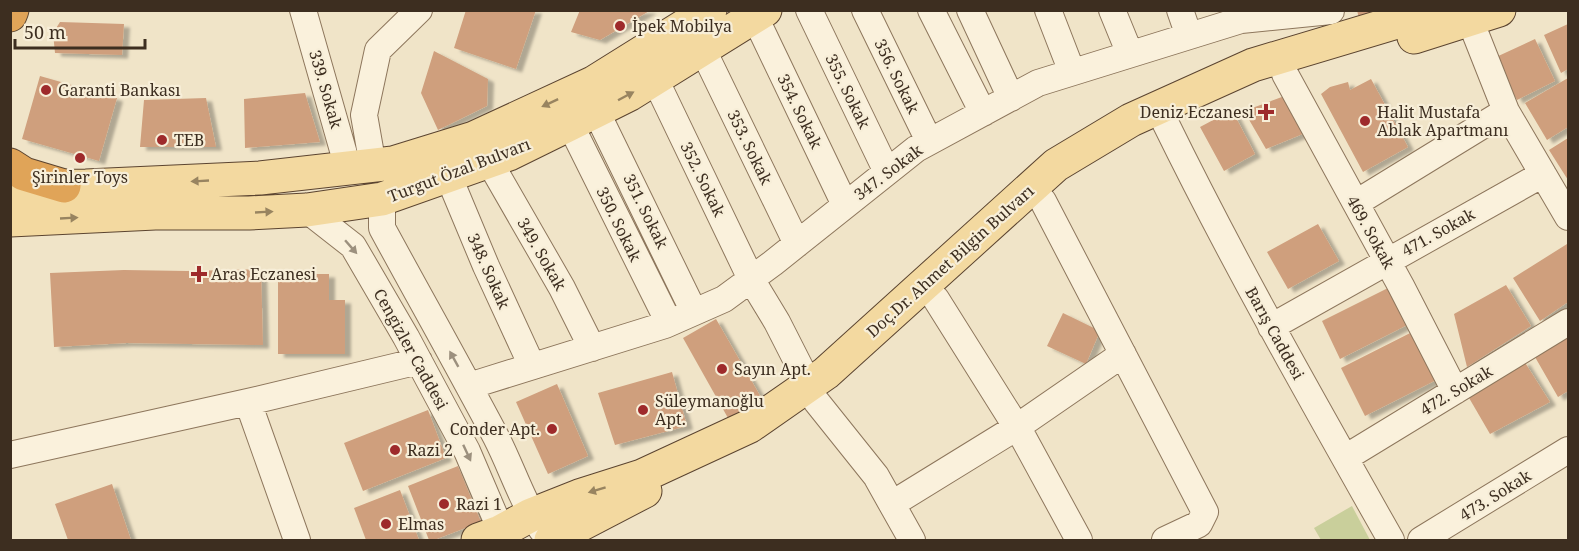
<svg xmlns="http://www.w3.org/2000/svg" width="1579" height="551" font-family="'Noto Serif',serif">
	<defs>
		<filter id="shadow"><feDropShadow dx="6" dy="3.5" stdDeviation="1.5" flood-color="#0004"/></filter>
	</defs>
	<rect width="100%" height="100%" fill="#f0e4c8"/>
	<!-- green -->
	<path fill="#c9cf9b" d="M1352,506L1370,540H1321L1314,528Z"/>
	<!-- building -->
	<path fill="#cf9f7d" filter="url(#shadow)" d="M466,10H536L516,69L454,48Z
		M580,10H651L600,40L571,32Z
		M1357,10H1385L1359,19Z
		M60,22L124,24L122,55L55,53L53,33Z
		M1568,24V69L1561,73L1544,35Z
		M1535,39L1555,81L1517,100L1494,58Z
		M434,51L488,79L487,106L438,130L421,93Z
		M40,76L117,98L99,161L22,139Z
		M1568,78V127L1547,140L1525,103Z
		M1371,79L1408,147L1363,172L1321,94L1330,87L1348,82L1350,90Z
		M305,93L320,142L245,148L244,99Z
		M1290,94L1310,131L1266,149L1244,111Z
		M206,98L216,147H140L144,100Z
		M1232,110L1255,154L1224,171L1200,127Z
		M1568,138V180L1549,150Z
		M1318,224L1339,261L1288,289L1267,252Z
		M1567,244L1568,302L1540,321L1513,278Z
		M261,269L263,345L127,343L54,347L50,273L124,270L187,271Z
		M278,274H329V300H345V354H278Z
		M1396,284L1415,321L1340,359L1322,321Z
		M1506,285L1531,326L1467,367L1454,314Z
		M1063,313L1100,331L1086,364L1047,346Z
		M716,319L762,399L728,418L683,338Z
		M1420,328L1444,376L1365,416L1341,368Z
		M1568,337V391L1558,397L1535,357Z
		M1524,361L1550,402L1490,434L1465,391Z
		M672,372L687,426L615,445L598,393Z
		M557,384L588,456L548,474L516,402Z
		M428,410L446,458L363,491L344,443Z
		M458,466L481,522L434,540H429L408,486Z
		M112,484L131,540H68L55,504Z
		M400,490L419,540H366L354,508Z"/>
	<g fill="none" stroke-linecap="round" stroke-linejoin="round">
		<defs>
			<path id="minor" d="M303,10L348,168
				M809,10L887,172
				M865,10L929,141
				M931,10L983,113
				M970,10L1011,98
				M1048,10L1072,72
				M1112,10L1130,54
				M1180,10L1189,36
				M755,17L845,205
				M1470,20L1506,111L1568,217
				M703,50L797,244
				M1285,74L1401,286L1455,391
				M655,79L751,279L777,322L809,385
				M596,111L694,312
				M1165,122C1235,265 1313,402 1391,540
				M570,124L669,323
				M489,161L562,288L592,348
				M373,166L364,115L378,50L419,10
				M448,175L486,266L532,366
				M382,199V228C420,298 459,367 496,437C512,468 522,502 542,530
				M1043,201L1205,512L1199,524L1165,540
				M1356,203L1506,111
				M307,210L353,246L406,337L467,451L505,540
				M936,299L1024,439L1079,540
				M1271,327L1543,174
				M469,386L665,325L724,299L773,263L916,149L1038,83L1241,20L1331,11
				M816,401L876,476L912,540
				M248,402L297,540
				M10,455L248,402L419,361
				M1345,458L1568,322
				M892,504L1017,427L1123,354
				M1421,540L1568,450"/>
			<path id="major" d="M1414,37L1499,10
				M10,187L86,186L260,178L393,163L474,138L593,83L710,10
				M10,220L155,213H249L307,210L382,199L509,154L570,124L630,94L765,10
				M478,540L500,532L531,515L579,496L642,476L750,426L826,373L1056,165L1131,120L1253,65L1437,10
				M551,540L645,491"/>
			<path id="highway" d="M10,15L12,10
				M10,165L24,174L64,186"/>
		</defs>
		<!-- minor casing -->
		<use href="#minor" stroke="#8d765c" stroke-width="28"/>
		<!-- major casing -->
		<use href="#major" stroke="#5b4430" stroke-width="35"/>
		<!-- highway casing -->
		<use href="#highway" stroke="#5b4430" stroke-width="35"/>
		<!-- minor -->
		<use href="#minor" stroke="#faf1dc" stroke-width="26"/>
		<!-- major -->
		<use href="#major" stroke="#f3d9a0" stroke-width="33"/>
		<!-- highway -->
		<use href="#highway" stroke="#e0a458" stroke-width="33"/>
	</g>
	<!-- one-way arrows -->
	<defs><path id="oneway-solid" d="M-6-.8H1V-3.2L6.5 0L1 3.2V.8H-6Z" transform="scale(1.5)"/></defs>
	<g fill="#988460">
		<use href="#oneway-solid" transform="translate(626 96) rotate(-28)"/>
		<use href="#oneway-solid" transform="translate(550 103) rotate(155)"/>
		<use href="#oneway-solid" transform="translate(200 181) rotate(177)"/>
		<use href="#oneway-solid" transform="translate(264 212) rotate(-3)"/>
		<use href="#oneway-solid" transform="translate(69 218) rotate(-3)"/>
		<use href="#oneway-solid" transform="translate(597 490) rotate(163)"/>
	</g>
	<g fill="#9c907e">
		<use href="#oneway-solid" transform="translate(351 247) rotate(49)"/>
		<use href="#oneway-solid" transform="translate(454 359) rotate(-119)"/>
		<use href="#oneway-solid" transform="translate(467 453) rotate(65)"/>
	</g>
	<!-- markers -->
	<g fill="#9e2a2b" stroke="#f7eed8" stroke-width="2">
		<circle cx="620" cy="26" r="6"/>
		<circle cx="46" cy="90" r="6"/>
		<path d="M1263 103h6v6h6v6h-6v6h-6v-6h-6v-6h6z"/>
		<circle cx="1365" cy="121" r="6"/>
		<circle cx="162" cy="140" r="6"/>
		<circle cx="80" cy="158" r="6"/>
		<path d="M196 265h6v6h6v6h-6v6h-6v-6h-6v-6h6z"/>
		<circle cx="722" cy="369" r="6"/>
		<circle cx="643" cy="410" r="6"/>
		<circle cx="552" cy="429" r="6"/>
		<circle cx="395" cy="450" r="6"/>
		<circle cx="444" cy="504" r="6"/>
		<circle cx="386" cy="524" r="6"/>
	</g>
	<g text-anchor="middle" stroke-width="4.5" stroke-linejoin="round" paint-order="stroke">
		<!-- poi labels -->
		<g font-size="16" fill="#3d2e20" stroke="#f7eed8" text-anchor="start">
			<text x="632" y="32">İpek Mobilya</text>
			<text x="58" y="96">Garanti Bankası</text>
			<text x="1254" y="118" text-anchor="end">Deniz Eczanesi</text>
			<text x="1377" y="118">Halit Mustafa<tspan x="1377" dy="18">Ablak Apartmanı</tspan></text>
			<text x="174" y="146">TEB</text>
			<text x="80" y="183" text-anchor="middle">Şirinler Toys</text>
			<text x="211" y="280">Aras Eczanesi</text>
			<text x="734" y="375">Sayın Apt.</text>
			<text x="655" y="407">Süleymanoğlu<tspan x="655" dy="18">Apt.</tspan></text>
			<text x="540" y="435" text-anchor="end">Conder Apt.</text>
			<text x="407" y="456">Razi 2</text>
			<text x="456" y="510">Razi 1</text>
			<text x="398" y="530">Elmas</text>
		</g>
		<!-- street labels -->
		<g font-size="16" fill="#3d2e20" stroke="#f7eed8">
			<text transform="translate(897 76) rotate(64)" y="6">356. Sokak</text>
			<text transform="translate(326 89) rotate(74)" y="6">339. Sokak</text>
			<text transform="translate(848 91) rotate(64)" y="6">355. Sokak</text>
			<text transform="translate(800 111) rotate(64)" y="6">354. Sokak</text>
			<text transform="translate(750 147) rotate(64)" y="6">353. Sokak</text>
			<text transform="translate(459 170) rotate(-21)" y="6">Turgut Özal Bulvarı</text>
			<text transform="translate(888 172) rotate(-37)" y="6">347. Sokak</text>
			<text transform="translate(703 179) rotate(64)" y="6">352. Sokak</text>
			<text transform="translate(646 211) rotate(64)" y="6">351. Sokak</text>
			<text transform="translate(619 224) rotate(64)" y="6">350. Sokak</text>
			<text transform="translate(1371 232) rotate(61)" y="6">469. Sokak</text>
			<text transform="translate(1438 232) rotate(-29)" y="6">471. Sokak</text>
			<text transform="translate(542 254) rotate(60)" y="6">349. Sokak</text>
			<text transform="translate(950 261) rotate(-42)" y="6">Doç.Dr. Ahmet Bilgin Bulvarı</text>
			<text transform="translate(489 271) rotate(66)" y="6">348. Sokak</text>
			<text transform="translate(1275 333) rotate(61)" y="6">Barış Caddesi</text>
			<text transform="translate(411 349) rotate(61)" y="6">Cengizler Caddesi</text>
			<text transform="translate(1456 390) rotate(-31)" y="6">472. Sokak</text>
			<text transform="translate(1495 495) rotate(-32)" y="6">473. Sokak</text>
		</g>
	</g>
	<!-- border -->
	<rect width="1579" height="551" fill="none" stroke="#3d2e20" stroke-width="24"/>
	<!-- scale -->
	<path d="M15 39v9h130v-9" fill="none" stroke="#3d2e20" stroke-width="3"/>
	<text x="24" y="39" font-size="18" fill="#3d2e20" stroke="#f7eed8" stroke-width="4.5" paint-order="stroke">50 m</text>
</svg>
